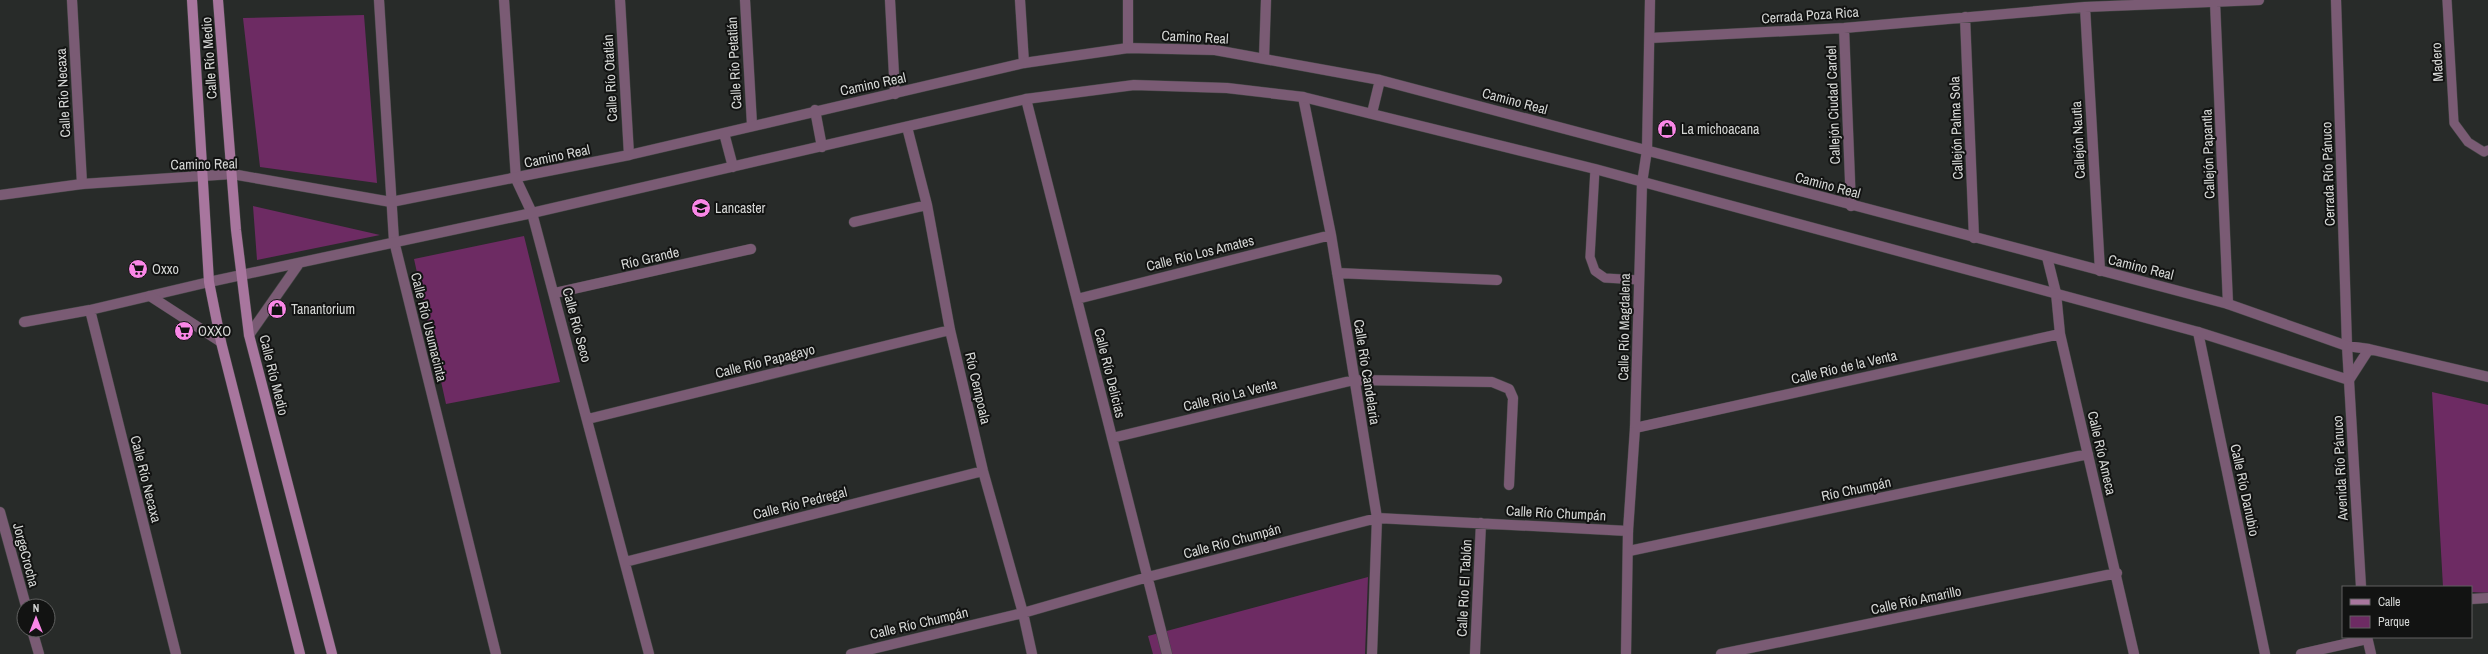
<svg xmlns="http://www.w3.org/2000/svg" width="2488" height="654" font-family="'Archivo Narrow',sans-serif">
	<rect width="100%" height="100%" fill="#282b29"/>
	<!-- green -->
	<path fill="#6d2b63" d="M364,15L377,183L260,167L243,18Z
		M253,206L380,235L257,260Z
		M524,236L560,382L446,404L414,259Z
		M2432,392L2488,405V593L2471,592V587H2443Z
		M1368,577L1365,654H1153L1148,636Z"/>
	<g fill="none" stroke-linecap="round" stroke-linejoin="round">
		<defs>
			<path id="service" d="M2447,0L2454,123L2468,142L2484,152L2488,150
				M1595,169L1590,257L1595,271L1605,278L1639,280"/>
			<path id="minor" d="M72,0L82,184
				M379,0L394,241L496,654
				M504,0L516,179L532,213L649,654
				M620,0L629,155
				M745,0L752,125
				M890,0L895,94
				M1020,0L1024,63
				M1128,0V48
				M2336,0L2347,346L2369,349L2488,377
				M2215,2L2228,304
				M2085,7L2100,271
				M1965,17L1974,238
				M1844,28L1851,206
				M1650,38L1844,28L2085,7L2259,0
				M1264,58L1266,0
				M1303,97L1331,235L1377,518L1372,654
				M1026,99L1167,654
				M907,127L927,205L950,330L983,471L1023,613L1032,654
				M854,222L927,205
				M2047,257L2056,293L2060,334L2134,654
				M1337,273L1497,280
				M555,293L751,249
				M1077,299L1331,235
				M90,310L176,654
				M24,322L90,310L209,282
				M2198,332L2265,654
				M2349,380L2369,349
				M588,419L950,330
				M1635,428L2060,334
				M1112,438L1354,380L1492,382L1509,389L1513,398L1509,485
				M0,512L26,606
				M1629,551L2088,454
				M625,562L983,471
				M2471,599L2488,598
				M32,630L39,654
				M851,654L1023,613L1148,577L1377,518L1628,531
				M1475,654L1481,523
				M1721,654L2117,573
				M2301,654L2367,639"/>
			<path id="tertiary" d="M815,110L822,147
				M1372,113L1380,80
				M724,133L733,167
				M0,195L82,184L232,174L391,202L629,155L1024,63L1128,48L1215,50L1380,80L2228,304L2347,346L2361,587
				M209,282L532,213L1026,99L1134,85L1227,88L1303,97L1595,169L2198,332L2349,380
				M150,296L221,342
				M249,335L298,265
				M2367,637L2371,654
				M1626,654L1628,531L1635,428L1642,183L1647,150L1650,0"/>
			<path id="secondary" d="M192,0L209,282L221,342L300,654
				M218,0L236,230L249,335L332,654"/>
		</defs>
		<!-- service casing -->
		<use href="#service" stroke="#444745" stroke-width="10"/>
		<!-- minor casing -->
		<use href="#minor" stroke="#444745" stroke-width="11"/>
		<!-- tertiary casing -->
		<use href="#tertiary" stroke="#444745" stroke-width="11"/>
		<!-- secondary casing -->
		<use href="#secondary" stroke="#444745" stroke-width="11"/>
		<!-- service -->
		<use href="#service" stroke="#7a5b74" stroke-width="9"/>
		<!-- minor -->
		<use href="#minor" stroke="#7a5b74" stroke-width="10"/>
		<!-- tertiary -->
		<use href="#tertiary" stroke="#7a5b74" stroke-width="10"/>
		<!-- secondary -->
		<use href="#secondary" stroke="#a8769e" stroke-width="10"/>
	</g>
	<!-- icons -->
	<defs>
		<symbol id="shop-disc" viewBox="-11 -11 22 22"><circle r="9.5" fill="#fa87e7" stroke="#121312"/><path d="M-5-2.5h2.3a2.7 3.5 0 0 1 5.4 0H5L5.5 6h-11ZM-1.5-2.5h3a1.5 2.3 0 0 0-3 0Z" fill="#111"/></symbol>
		<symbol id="school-disc" viewBox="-11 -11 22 22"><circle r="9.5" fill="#fa87e7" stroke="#121312"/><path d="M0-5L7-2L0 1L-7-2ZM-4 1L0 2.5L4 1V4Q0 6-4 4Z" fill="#111"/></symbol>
		<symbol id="supermarket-disc" viewBox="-11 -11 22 22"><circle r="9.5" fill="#fa87e7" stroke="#121312"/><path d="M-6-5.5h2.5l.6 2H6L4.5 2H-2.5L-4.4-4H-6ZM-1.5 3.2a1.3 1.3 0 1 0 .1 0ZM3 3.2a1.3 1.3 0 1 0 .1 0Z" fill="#111"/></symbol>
	</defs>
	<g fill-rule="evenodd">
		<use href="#shop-disc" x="1656" y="118" width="22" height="22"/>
		<use href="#school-disc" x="690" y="197" width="22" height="22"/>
		<use href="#supermarket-disc" x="127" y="258" width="22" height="22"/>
		<use href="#shop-disc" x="266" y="298" width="22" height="22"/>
		<use href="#supermarket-disc" x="173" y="320" width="22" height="22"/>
	</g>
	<g text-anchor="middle" stroke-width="4" stroke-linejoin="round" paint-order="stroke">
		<!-- street labels -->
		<g font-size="14" fill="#d5d7d5" stroke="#121312">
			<text transform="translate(1810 15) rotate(-4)" y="5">Cerrada Poza Rica</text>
			<text transform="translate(1195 37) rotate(3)" y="5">Camino Real</text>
			<text transform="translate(209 58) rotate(-94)" y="5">Calle Río Medio</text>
			<text transform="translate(2437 62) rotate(-93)" y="5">Madero</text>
			<text transform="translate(734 63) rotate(-93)" y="5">Calle Río Petatlán</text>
			<text transform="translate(610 78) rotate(-93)" y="5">Calle Río Otatlán</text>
			<text transform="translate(873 84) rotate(-12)" y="5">Camino Real</text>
			<text transform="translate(63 93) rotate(-93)" y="5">Calle Río Necaxa</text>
			<text transform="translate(1515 101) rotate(15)" y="5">Camino Real</text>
			<text transform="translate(1833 105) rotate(-92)" y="5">Callejón Ciudad Cardel</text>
			<text transform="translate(1956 128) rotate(-92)" y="5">Callejón Palma Sola</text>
			<text transform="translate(2078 140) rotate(-93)" y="5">Callejón Nautla</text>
			<text transform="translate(2208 154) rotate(-92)" y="5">Callejón Papantla</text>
			<text transform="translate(557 156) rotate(-12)" y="5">Camino Real</text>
			<text transform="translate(204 164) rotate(-1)" y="5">Camino Real</text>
			<text transform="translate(2328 174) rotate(-92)" y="5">Cerrada Río Pánuco</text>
			<text transform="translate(1828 185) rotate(15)" y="5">Camino Real</text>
			<text transform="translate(1200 253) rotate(-14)" y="5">Calle Río Los Amates</text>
			<text transform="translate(650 258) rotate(-13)" y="5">Río Grande</text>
			<text transform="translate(2141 267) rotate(14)" y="5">Camino Real</text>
			<text transform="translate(577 325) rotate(75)" y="5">Calle Río Seco</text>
			<text transform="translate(429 327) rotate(76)" y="5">Calle Río Usumacinta</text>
			<text transform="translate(1624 327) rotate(-89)" y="5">Calle Río Magdalena</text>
			<text transform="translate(765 361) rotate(-14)" y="5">Calle Río Papagayo</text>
			<text transform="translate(1844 367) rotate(-13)" y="5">Calle Río de la Venta</text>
			<text transform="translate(1367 372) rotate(81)" y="5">Calle Río Candelaria</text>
			<text transform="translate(1110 373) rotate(76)" y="5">Calle Río Delicias</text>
			<text transform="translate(274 375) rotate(76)" y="5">Calle Río Medio</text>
			<text transform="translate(978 388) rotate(77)" y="5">Río Cempoala</text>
			<text transform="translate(1230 395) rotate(-14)" y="5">Calle Río La Venta</text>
			<text transform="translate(2102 453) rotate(77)" y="5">Calle Río Ameca</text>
			<text transform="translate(2340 468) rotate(-93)" y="5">Avenida Río Pánuco</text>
			<text transform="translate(146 479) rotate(76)" y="5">Calle Río Necaxa</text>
			<text transform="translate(1856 489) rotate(-12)" y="5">Río Chumpán</text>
			<text transform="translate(2245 490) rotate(78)" y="5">Calle Río Danubio</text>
			<text transform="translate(800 503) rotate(-14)" y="5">Calle Río Pedregal</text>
			<text transform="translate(1556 513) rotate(3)" y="5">Calle Río Chumpán</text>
			<text transform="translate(1232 541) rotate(-15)" y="5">Calle Río Chumpán</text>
			<text transform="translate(26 555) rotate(75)" y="5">JorgeCrocha</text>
			<text transform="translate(1464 588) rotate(-87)" y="5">Calle Río El Tablón</text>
			<text transform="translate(1916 600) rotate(-12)" y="5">Calle Río Amarillo</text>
			<text transform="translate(919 623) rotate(-13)" y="5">Calle Río Chumpán</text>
		</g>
		<!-- poi labels -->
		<g font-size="14" fill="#d5d7d5" stroke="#121312" text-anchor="start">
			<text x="1681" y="134">La michoacana</text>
			<text x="715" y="213">Lancaster</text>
			<text x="152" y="274">Oxxo</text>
			<text x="291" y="314">Tanantorium</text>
			<text x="198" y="336">OXXO</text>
		</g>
	</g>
	<!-- legend -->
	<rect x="2342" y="586" width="130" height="52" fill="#121312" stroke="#606160"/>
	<rect x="2350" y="599" width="20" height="6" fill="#a8769e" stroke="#606160"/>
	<text x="2378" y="606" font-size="12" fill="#d5d7d5">Calle</text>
	<rect x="2350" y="616" width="20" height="12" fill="#6d2b63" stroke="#606160"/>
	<text x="2378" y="626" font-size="12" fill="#d5d7d5">Parque</text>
	<!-- north arrow -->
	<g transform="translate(36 618)"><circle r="19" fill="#121312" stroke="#606160"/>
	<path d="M0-3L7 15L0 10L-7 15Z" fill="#fa87e7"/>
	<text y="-6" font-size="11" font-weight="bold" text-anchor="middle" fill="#d5d7d5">N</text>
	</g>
</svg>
